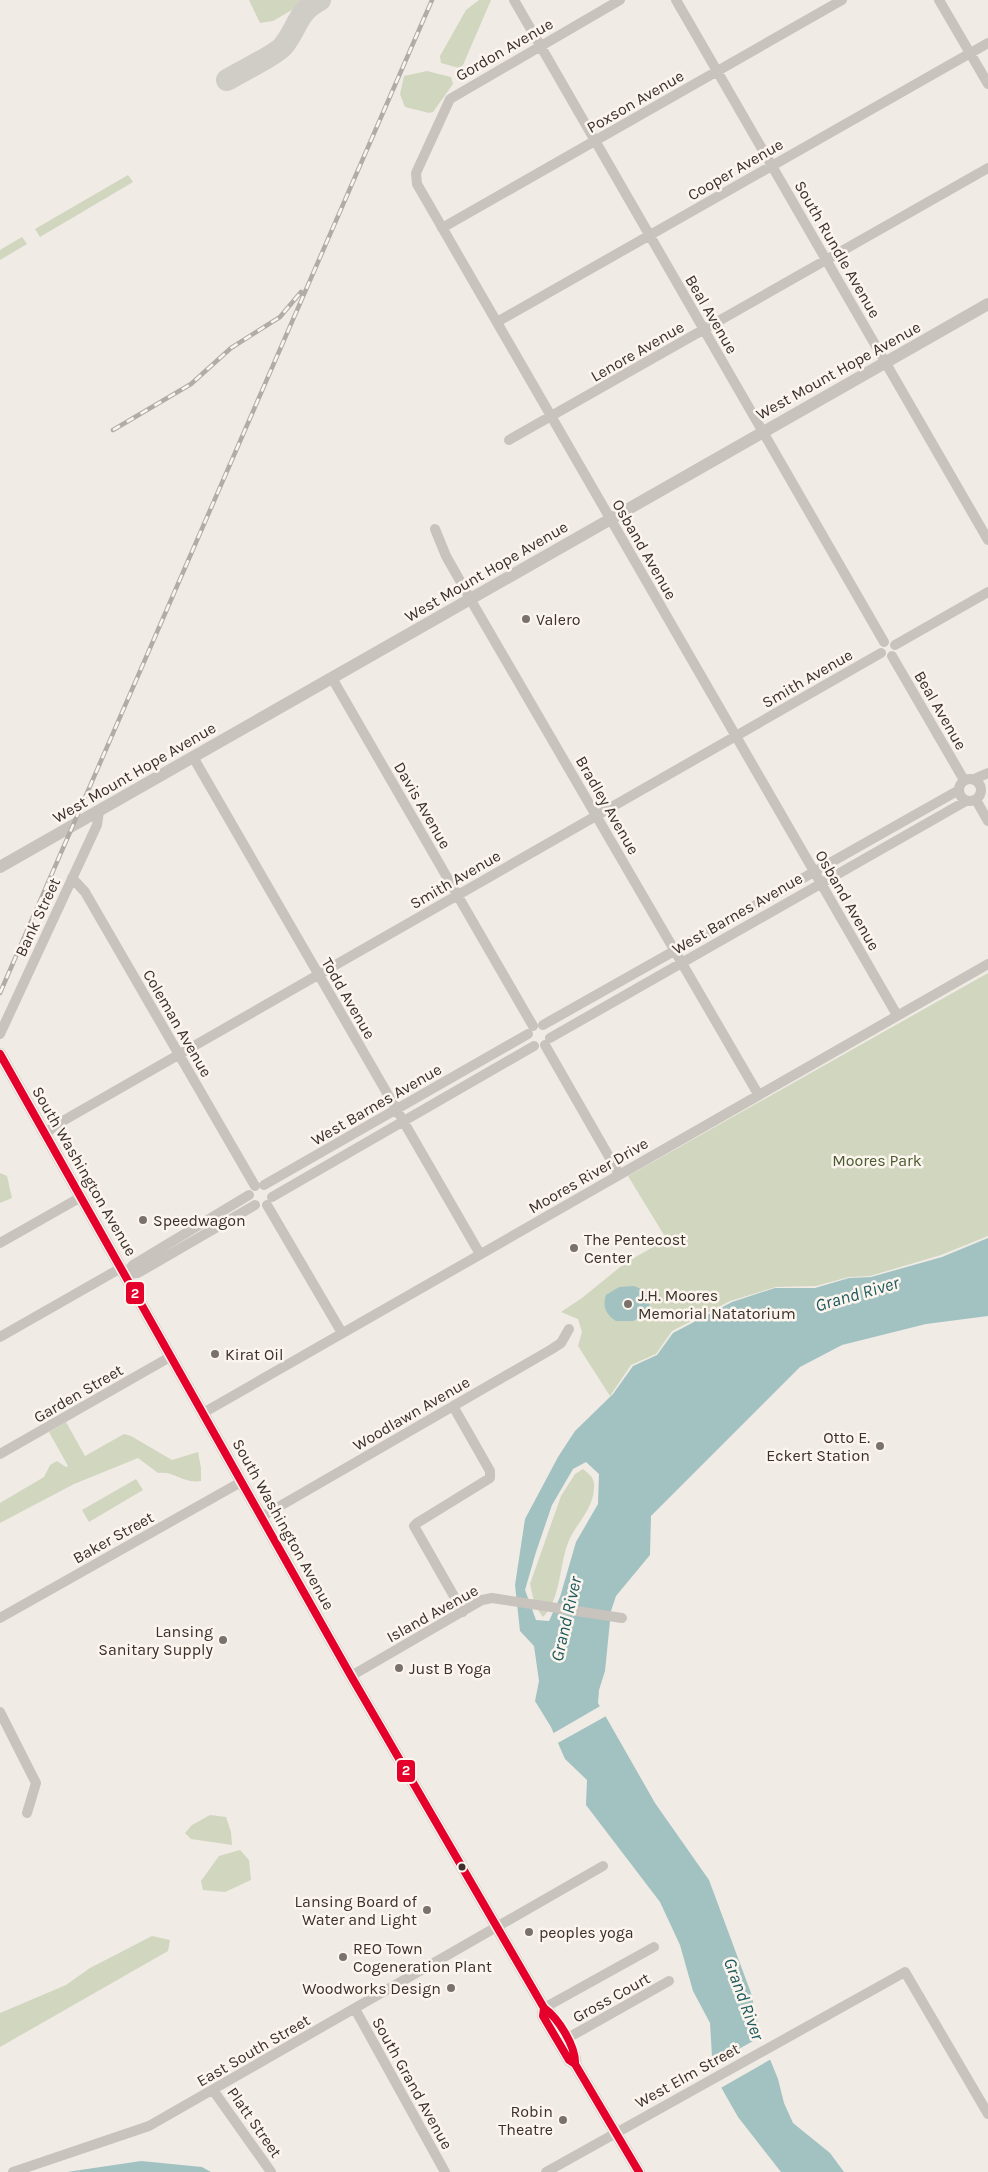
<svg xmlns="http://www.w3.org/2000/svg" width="988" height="2172" font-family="Karla,sans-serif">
	<rect width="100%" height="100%" fill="#f0ebe5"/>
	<!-- green -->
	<path fill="#d1d6bf" d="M249,0H309L273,21L260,23Z
		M479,0H491L463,65L459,68L441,63L440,56L466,10Z
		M427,71L451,77L453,84L433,112L429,113L405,107L400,94L404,76Z
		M128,175L133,182L40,237L35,229Z
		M22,237L27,244L0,260V250Z
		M988,973V1236L941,1255L870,1276L849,1277L816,1286L776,1287L730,1301L672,1331L656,1354L631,1365L610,1396L578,1346L582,1332L578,1319L561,1312L582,1298L625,1263L662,1242L664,1235L628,1176Z
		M0,1173L7,1176L12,1198L0,1203Z
		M66,1422L85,1456L124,1434L131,1436L172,1460L198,1452L201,1468V1481C183,1484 175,1471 158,1473L138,1458L74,1484L0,1523V1503L44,1477L50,1465L57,1461L66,1467L68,1466L49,1432Z
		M583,1469C590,1475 595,1478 594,1488C593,1511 575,1524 568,1543C559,1566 561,1599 543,1617L535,1606L530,1584L561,1496L575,1474Z
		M136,1479L143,1490L89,1522L82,1510Z
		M210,1815L226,1817L231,1832L232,1845L191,1839L185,1833L192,1825Z
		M240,1850L249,1860L251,1880L225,1892L203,1890L201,1881L219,1856Z
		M152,1936L170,1940L168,1951L0,2047V2013L66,1985L90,1968Z"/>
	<!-- water -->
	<path fill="#a1c2c1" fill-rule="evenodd" d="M988,1238V1316L926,1324L842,1345L800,1367L651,1516L650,1555L616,1596L611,1611L605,1671L599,1690L598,1703L655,1803L709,1880L751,1993L761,2037L778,2079L784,2103L793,2123L830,2153L844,2172H781L738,2117L713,2073L710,2023L693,1991L680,1945L660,1902L586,1805L587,1780L565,1759L551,1727L535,1701L539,1681L534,1646L520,1631L515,1585L525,1519L558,1457L575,1431L613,1394L633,1366L657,1355L673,1333L732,1302L775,1288H815L849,1278L871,1277L942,1257ZM586,1462L599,1474L598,1504L576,1542L560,1597L549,1621L536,1620L525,1590L536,1552L552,1505L573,1469Z
		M634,1286L641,1289L650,1299L649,1312L633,1321H616C606,1314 602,1307 606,1295L619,1287Z
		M141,2161L202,2167L211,2172H67Z"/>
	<!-- pier -->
	<path fill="#f0ebe5" d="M602,1705L608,1715L556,1744L552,1734Z
		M764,2035L773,2058L719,2089L710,2073V2065Z"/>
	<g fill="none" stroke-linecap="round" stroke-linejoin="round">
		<!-- taxiway -->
		<path stroke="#d0ccc6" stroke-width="22" d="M227,80C238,73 278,54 284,45C298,27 297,12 320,0"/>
		<!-- minor -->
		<path stroke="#c9c3be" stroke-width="10" d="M514,0L884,642
			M620,0L450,99L416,173L417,184L897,1015
			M676,0L988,540
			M939,0L988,84
			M442,228L842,0
			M497,322L988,43
			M509,440L988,168
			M435,529L446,556L476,609L758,1094
			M895,645L988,592
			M892,656L964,780
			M332,678L533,1026
			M193,757L480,1254
			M959 790a11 11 0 1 1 22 0a11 11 0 1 1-22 0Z
			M974,779L988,773
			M976,800L988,821
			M72,878L85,892L255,1186
			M543,1025L959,790
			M0,1034L97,825L99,811
			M550,1038L966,801
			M545,1045L619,1174
			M46,1134L54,1126L881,653
			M264,1185L528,1034
			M272,1197L534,1046
			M267,1205L342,1333
			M0,1243L81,1197
			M125,1274L138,1273L255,1205
			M125,1274L133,1265L249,1195
			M0,1337L121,1268
			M453,1406L490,1471V1478L417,1523L414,1526L463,1612
			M203,1413L988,964
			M0,1454L170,1357
			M261,1517L552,1349L561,1343L569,1329
			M0,1618L241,1482
			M351,1676L482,1600L492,1598L622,1618
			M0,1712L36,1783L27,1813
			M544,2008L654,1947
			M355,2009L445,2172
			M566,2039L669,1981
			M213,2090L271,2172
			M13,2172L149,2126L603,1866
			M546,2172L905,1972L988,2114"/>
		<!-- tertiary -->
		<path stroke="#c9c3be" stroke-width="12" d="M0,867L988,304
			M0,1054L351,1676L544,2008
			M575,2064C579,2056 552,2010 544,2008L543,2016L569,2060L575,2064L639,2172"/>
		<defs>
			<path id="rail" d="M113,430L191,384L231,348L280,317L301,292
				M0,993L432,0"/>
		</defs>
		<!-- rail casing -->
		<use href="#rail" stroke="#b1aca8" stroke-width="4.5"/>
		<!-- rail -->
		<use href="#rail" stroke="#fbf5ee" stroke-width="2.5" stroke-dasharray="8" stroke-linecap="butt"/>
		<defs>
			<path id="bus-1" d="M0,1054L351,1676L544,2008
				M544,2008C558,2018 576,2046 575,2064L569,2060L543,2016Z
				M575,2064L639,2172"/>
		</defs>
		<!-- bus-1 casing -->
		<use href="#bus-1" stroke="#fbf5ee" stroke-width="11"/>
		<!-- bus-1 -->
		<use href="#bus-1" stroke="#e4002b" stroke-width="8"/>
	</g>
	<!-- markers -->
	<g fill="#7a716c" stroke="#fbf5ee" stroke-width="2">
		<circle cx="526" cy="619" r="5"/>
		<circle cx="143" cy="1220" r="5"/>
		<circle cx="574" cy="1248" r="5"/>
		<circle cx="628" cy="1304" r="5"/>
		<circle cx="215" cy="1354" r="5"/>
		<circle cx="880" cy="1446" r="5"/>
		<circle cx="223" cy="1640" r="5"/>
		<circle cx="399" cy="1668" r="5"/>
		<circle cx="427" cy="1910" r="5"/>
		<circle cx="529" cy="1932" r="5"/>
		<circle cx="343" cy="1957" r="5"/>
		<circle cx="451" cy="1988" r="5"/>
		<circle cx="563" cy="2120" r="5"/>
	</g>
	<circle fill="#3b302b" stroke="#fbf5ee" stroke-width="2" cx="462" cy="1867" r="4.5"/>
	<g text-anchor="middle" stroke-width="5" stroke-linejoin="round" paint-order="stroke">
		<!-- street labels -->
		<g font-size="16" fill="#3b302b" stroke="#fbf5ee">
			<text transform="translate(504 49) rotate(-30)" y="6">Gordon Avenue</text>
			<text transform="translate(635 101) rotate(-30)" y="6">Poxson Avenue</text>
			<text transform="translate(735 169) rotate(-30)" y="6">Cooper Avenue</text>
			<text transform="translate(838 249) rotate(60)" y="6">South Rundle Avenue</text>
			<text transform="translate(712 314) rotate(60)" y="6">Beal Avenue</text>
			<text transform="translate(637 351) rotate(-30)" y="6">Lenore Avenue</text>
			<text transform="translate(838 370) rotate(-29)" y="6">West Mount Hope Avenue</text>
			<text transform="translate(645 549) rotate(60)" y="6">Osband Avenue</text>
			<text transform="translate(486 571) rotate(-30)" y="6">West Mount Hope Avenue</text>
			<text transform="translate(807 678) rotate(-30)" y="6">Smith Avenue</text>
			<text transform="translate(941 710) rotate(60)" y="6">Beal Avenue</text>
			<text transform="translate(134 772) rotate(-30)" y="6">West Mount Hope Avenue</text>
			<text transform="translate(423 805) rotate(60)" y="6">Davis Avenue</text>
			<text transform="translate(608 805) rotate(60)" y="6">Bradley Avenue</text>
			<text transform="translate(455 879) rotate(-30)" y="6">Smith Avenue</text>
			<text transform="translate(848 900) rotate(60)" y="6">Osband Avenue</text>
			<text transform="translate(737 913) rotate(-30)" y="6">West Barnes Avenue</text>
			<text transform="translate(37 917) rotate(-65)" y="6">Bank Street</text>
			<text transform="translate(349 998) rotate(60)" y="6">Todd Avenue</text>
			<text transform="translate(178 1023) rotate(60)" y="6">Coleman Avenue</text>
			<text transform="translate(376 1104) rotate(-30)" y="6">West Barnes Avenue</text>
			<text transform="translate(85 1171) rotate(60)" y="6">South Washington Avenue</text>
			<text transform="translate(588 1175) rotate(-30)" y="6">Moores River Drive</text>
			<text transform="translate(78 1393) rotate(-30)" y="6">Garden Street</text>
			<text transform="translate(411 1413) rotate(-30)" y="6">Woodlawn Avenue</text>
			<text transform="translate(284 1524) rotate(61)" y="6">South Washington Avenue</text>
			<text transform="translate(113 1537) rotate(-29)" y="6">Baker Street</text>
			<text transform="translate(432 1613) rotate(-29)" y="6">Island Avenue</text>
			<text transform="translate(611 1997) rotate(-29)" y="6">Gross Court</text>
			<text transform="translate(253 2050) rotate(-30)" y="6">East South Street</text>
			<text transform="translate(687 2075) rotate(-29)" y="6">West Elm Street</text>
			<text transform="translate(413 2083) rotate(61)" y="6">South Grand Avenue</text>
			<text transform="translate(255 2122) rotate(55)" y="6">Platt Street</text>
		</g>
		<!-- poi labels -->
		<g font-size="16" fill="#3b302b" stroke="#fbf5ee" text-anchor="start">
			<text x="536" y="625">Valero</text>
			<text x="153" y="1226">Speedwagon</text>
			<text x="584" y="1245">The Pentecost<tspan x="584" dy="18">Center</tspan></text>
			<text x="638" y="1301">J.H. Moores<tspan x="638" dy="18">Memorial Natatorium</tspan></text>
			<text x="225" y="1360">Kirat Oil</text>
			<text x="870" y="1443" text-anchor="end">Otto E.<tspan x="870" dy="18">Eckert Station</tspan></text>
			<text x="213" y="1637" text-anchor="end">Lansing<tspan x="213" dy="18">Sanitary Supply</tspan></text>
			<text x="409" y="1674">Just B Yoga</text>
			<text x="417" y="1907" text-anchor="end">Lansing Board of<tspan x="417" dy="18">Water and Light</tspan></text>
			<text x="539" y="1938">peoples yoga</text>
			<text x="353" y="1954">REO Town<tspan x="353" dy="18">Cogeneration Plant</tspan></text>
			<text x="441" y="1994" text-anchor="end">Woodworks Design</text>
			<text x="553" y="2117" text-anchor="end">Robin<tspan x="553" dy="18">Theatre</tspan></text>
		</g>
		<!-- park labels -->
		<g font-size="16" fill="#4a5a2e" stroke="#fbf5ee">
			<text x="877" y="1166">Moores Park</text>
		</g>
		<!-- water labels -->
		<g font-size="18" font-style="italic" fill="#1f5a5e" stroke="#fbf5ee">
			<text transform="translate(857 1294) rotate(-16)" y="6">Grand River</text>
			<text transform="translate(566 1619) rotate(-77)" y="6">Grand River</text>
			<text transform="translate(744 1999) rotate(70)" y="6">Grand River</text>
		</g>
	</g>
	<g stroke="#fbf5ee" stroke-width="2">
		<rect x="125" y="1281" width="20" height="24" rx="5" fill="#e4002b"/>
		<rect x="396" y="1759" width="20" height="24" rx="5" fill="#e4002b"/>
	</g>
	<g font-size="14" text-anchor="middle" font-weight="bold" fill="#fff">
		<text x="135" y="1298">2</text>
		<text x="406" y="1775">2</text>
	</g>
</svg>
